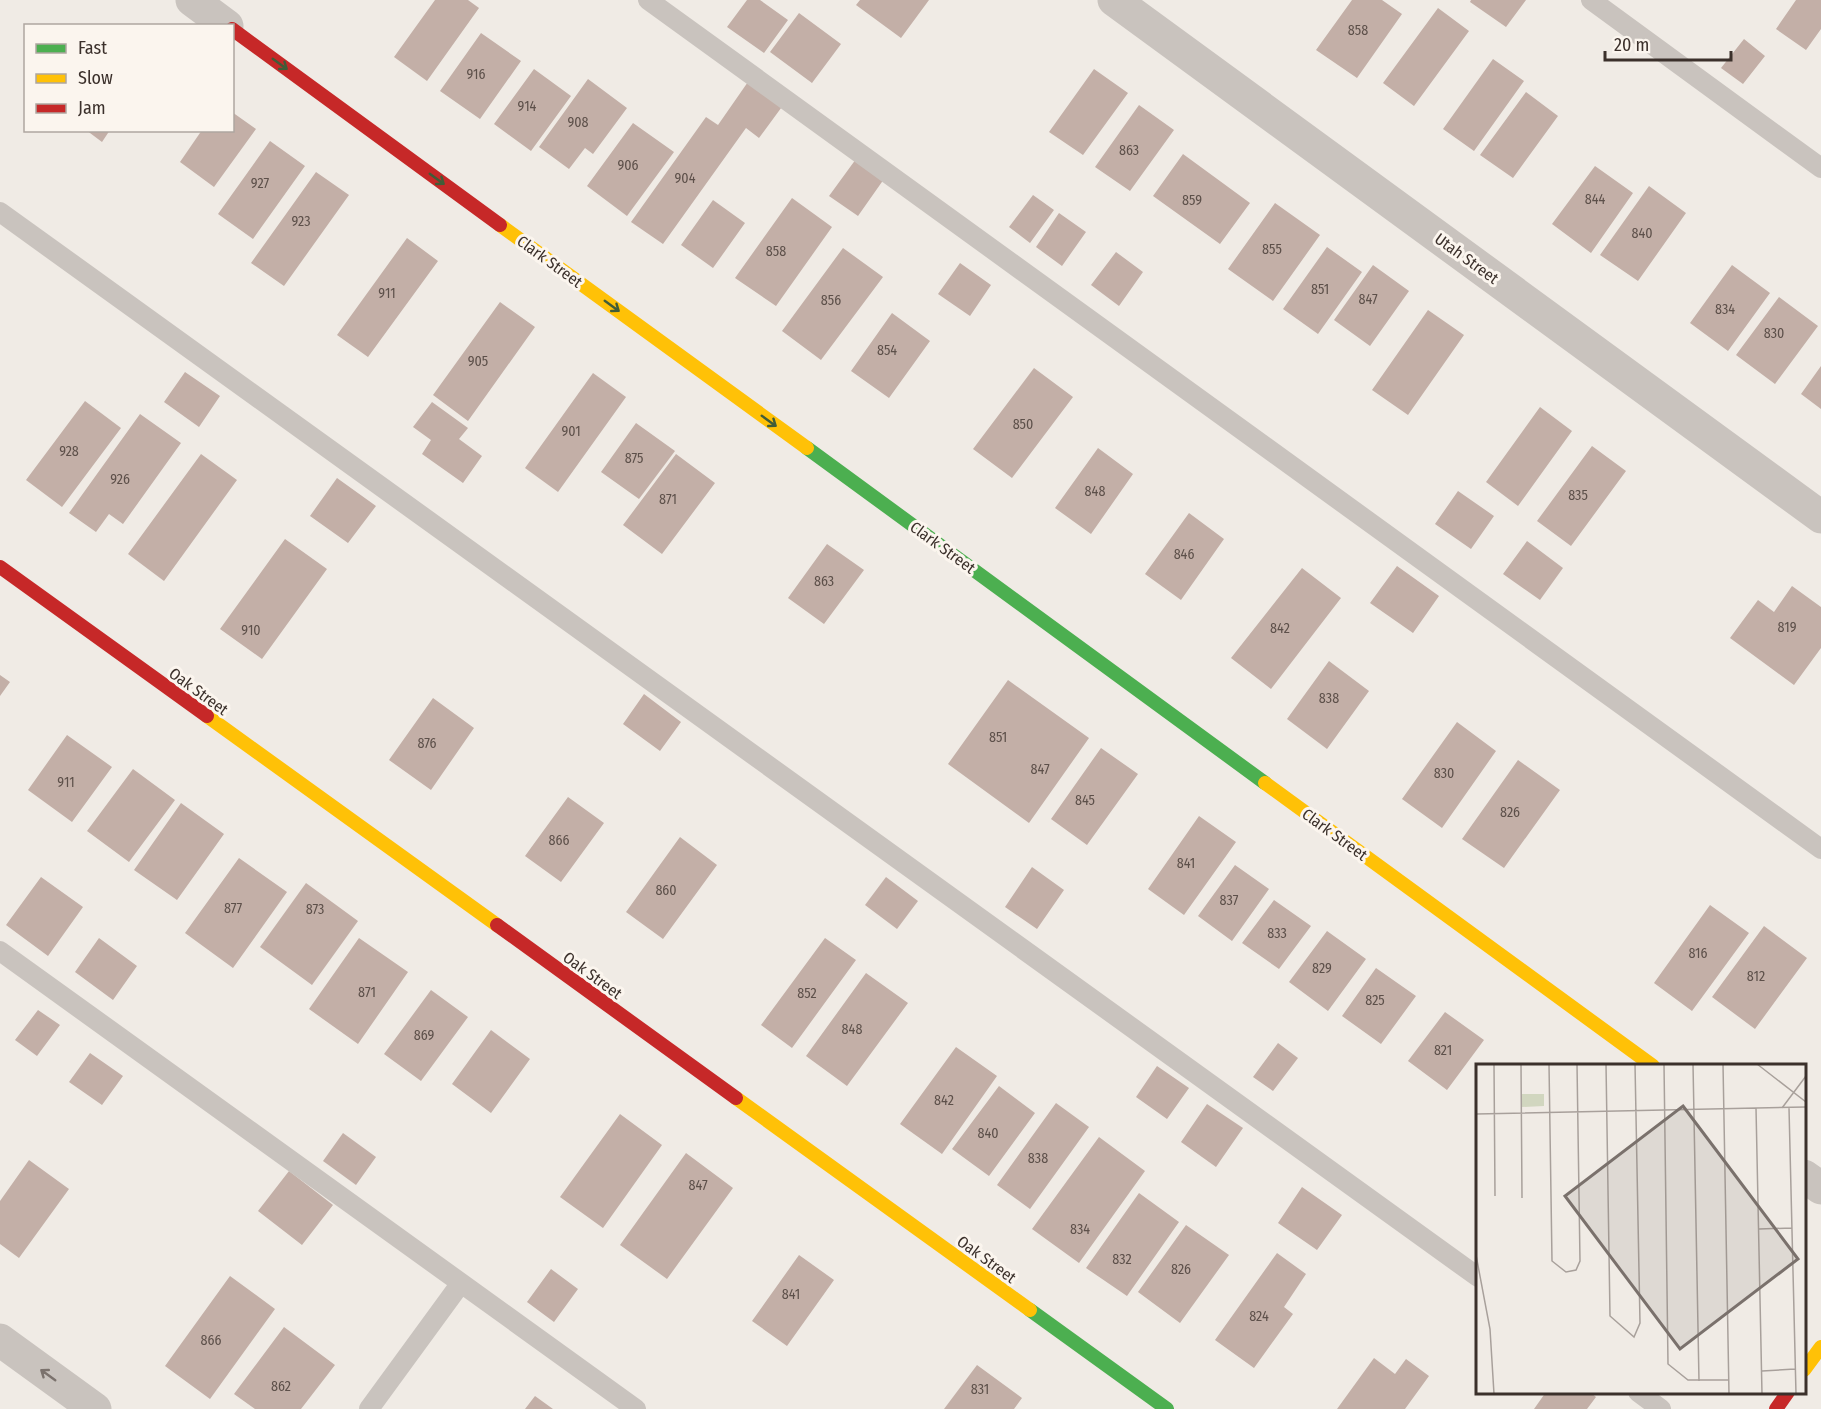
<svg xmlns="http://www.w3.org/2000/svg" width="1821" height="1409" font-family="'Fira Sans Condensed',sans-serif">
	<rect width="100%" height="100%" fill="#f0ebe5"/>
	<!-- building -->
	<path fill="#c3afa7" d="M435,0H468L479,8L427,81L394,57Z
		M747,0H760L788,20L764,53L727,27Z
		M860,0H929L901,38L856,5Z
		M1352,0H1382L1402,14L1357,78L1316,50Z
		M1471,0H1526L1506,27L1470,2Z
		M1796,0H1821V29L1806,50L1776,29Z
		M1438,8L1469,31L1414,106L1383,83Z
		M799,13L841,44L812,83L770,52Z
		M481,33L521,61L480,119L440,91Z
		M1744,39L1765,56L1743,84L1721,68Z
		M1493,59L1524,81L1474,151L1443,129Z
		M534,69L571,96L531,151L494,124Z
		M1094,69L1128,93L1083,155L1049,132Z
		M588,79L627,108L593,154L585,148L569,169L539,147Z
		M750,79L784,104L759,138L746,128L663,244L631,222L706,117L718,125Z
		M1526,92L1558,116L1513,178L1480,155Z
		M1139,105L1174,130L1130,191L1095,167Z
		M232,112L256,129L214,187L180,162L202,130H232Z
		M633,123L674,152L627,216L587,186Z
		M86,130H110L102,142Z
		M270,141L305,166L253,239L218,214Z
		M1183,154L1250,203L1220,244L1153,196Z
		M856,159L884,179L858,216L829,196Z
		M1595,166L1633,193L1591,253L1552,224Z
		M316,172L349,195L284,286L251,263Z
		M1649,186L1686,213L1638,281L1600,255Z
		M1033,195L1054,210L1030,243L1009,227Z
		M792,198L832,227L776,306L735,278Z
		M713,200L745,223L713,268L681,245Z
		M1275,203L1320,235L1273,301L1228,269Z
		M1059,213L1086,232L1062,266L1036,247Z
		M407,238L438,261L368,357L337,335Z
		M1327,247L1362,272L1318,334L1283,309Z
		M843,248L883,277L821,360L782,331Z
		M1116,252L1143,272L1119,306L1091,285Z
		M960,263L991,285L970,316L938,294Z
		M1373,265L1409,291L1370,346L1334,320Z
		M1732,265L1770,293L1728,351L1690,323Z
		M1779,297L1818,326L1775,384L1736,355Z
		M500,302L535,327L468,421L433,395Z
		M1428,310L1464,335L1408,415L1372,390Z
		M892,313L930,341L889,398L851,371Z
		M1821,366V409L1801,394Z
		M1034,368L1073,397L1012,478L973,449Z
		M185,372L220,396L199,427L164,402Z
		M593,373L626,397L558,492L525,468Z
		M85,401L121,428L62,507L26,480Z
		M432,402L468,428L459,439L482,456L463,483L422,454L431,440L413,427Z
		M1540,407L1572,431L1518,506L1486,482Z
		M140,414L181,443L123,524L109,514L96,532L69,513Z
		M636,423L675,451L639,499L601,472Z
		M1592,446L1626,471L1571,546L1537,521Z
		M1098,448L1133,474L1091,534L1055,508Z
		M201,454L237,480L164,581L128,554Z
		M676,454L715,483L662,554L623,525Z
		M337,478L376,506L348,543L310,516Z
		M1458,491L1494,516L1471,549L1435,524Z
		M1189,513L1224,539L1181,600L1145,574Z
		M285,539L327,569L262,659L220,629Z
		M1527,541L1563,568L1540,600L1503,574Z
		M827,544L864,570L824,624L788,598Z
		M1397,566L1439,596L1413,633L1370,603Z
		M1302,568L1341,598L1271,689L1231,658Z
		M1792,586L1821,607V648L1794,685L1730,638L1758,600L1774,612Z
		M1329,661L1369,691L1327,749L1287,719Z
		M0,675L10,682L0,696Z
		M1008,680L1089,738L1029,823L948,764Z
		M644,694L681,722L660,751L623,724Z
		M433,698L474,728L431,790L389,760Z
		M1457,722L1496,751L1442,828L1402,799Z
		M67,735L112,767L72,822L28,790Z
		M1101,748L1138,774L1087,845L1051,819Z
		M1518,760L1560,790L1504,868L1462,839Z
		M133,769L175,800L129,862L87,831Z
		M568,797L604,823L561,882L525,856Z
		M181,803L224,834L177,900L134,870Z
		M1199,816L1236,842L1184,915L1148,889Z
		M680,837L717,865L663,939L626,912Z
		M239,858L287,892L233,968L185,933Z
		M1235,865L1269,889L1232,941L1198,916Z
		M1032,867L1064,890L1037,929L1005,907Z
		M41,877L83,907L48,956L6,925Z
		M886,877L918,901L897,929L865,905Z
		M306,883L358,921L312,985L260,947Z
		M1274,900L1311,926L1279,969L1242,943Z
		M1710,905L1749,933L1692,1011L1654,983Z
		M1764,926L1807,958L1755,1029L1712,997Z
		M1327,931L1366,959L1328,1011L1289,982Z
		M99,938L137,966L113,1000L75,972Z
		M359,938L408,972L358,1044L309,1009Z
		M825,938L856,960L792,1048L761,1025Z
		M1376,968L1416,996L1381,1044L1342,1016Z
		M866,973L908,1003L847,1086L806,1056Z
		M431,990L468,1017L421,1081L384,1054Z
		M38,1010L60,1025L37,1056L15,1040Z
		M1445,1012L1484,1040L1447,1090L1408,1061Z
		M491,1030L530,1059L491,1113L452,1084Z
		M1278,1043L1298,1058L1273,1091L1253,1077Z
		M956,1047L997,1076L942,1154L900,1124Z
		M90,1053L123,1076L102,1105L69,1082Z
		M1157,1066L1189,1088L1167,1119L1136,1097Z
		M999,1086L1035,1113L989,1176L952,1149Z
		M1056,1103L1089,1127L1030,1209L997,1185Z
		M1207,1104L1243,1128L1216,1167L1181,1142Z
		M620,1114L662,1145L603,1228L560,1197Z
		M343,1133L376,1157L356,1185L323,1161Z
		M1099,1137L1145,1171L1079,1263L1032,1229Z
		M686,1153L733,1188L667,1279L620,1245Z
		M29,1160L69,1189L19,1258L0,1244V1201Z
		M289,1171L333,1205L302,1245L258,1211Z
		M1302,1187L1342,1215L1317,1250L1278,1223Z
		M1139,1193L1179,1222L1127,1296L1086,1268Z
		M1186,1225L1229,1255L1180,1323L1138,1292Z
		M1277,1253L1306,1274L1284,1307L1293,1314L1254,1368L1215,1340Z
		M799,1255L834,1280L787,1346L752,1321Z
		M551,1269L578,1289L554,1322L527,1302Z
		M230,1276L275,1309L210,1399L165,1366Z
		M284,1327L335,1365L301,1409H255L234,1394Z
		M1374,1358L1395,1374L1406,1359L1429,1376L1405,1409H1337Z
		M977,1365L1022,1398L1014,1409H944Z
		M1546,1392H1590L1596,1397L1587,1409H1534Z
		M535,1396L553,1409H525Z"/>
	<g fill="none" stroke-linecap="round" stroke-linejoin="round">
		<!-- lane -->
		<path stroke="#c9c3be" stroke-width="20" d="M648,0L1821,849
			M1591,0L1821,168
			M0,212L1478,1277
			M0,951L636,1409
			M1638,1392L1661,1409
			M369,1409L461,1283"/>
		<!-- street -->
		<path stroke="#c9c3be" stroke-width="33" d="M192,0L227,26
			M1114,0L1821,517
			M1804,1176L1821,1188
			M0,1340L95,1409"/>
		<!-- fast -->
		<path stroke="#4caf50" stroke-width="14" d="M807,448L1265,783
			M1030,1310L1167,1409"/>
		<!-- slow -->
		<path stroke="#ffc107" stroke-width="14" d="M500,225L807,448
			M207,716L497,925
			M1265,783L1653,1066
			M736,1098L1030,1310
			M1804,1370L1821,1347"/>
		<!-- jam -->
		<path stroke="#c62828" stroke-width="14" d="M232,29L500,225
			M0,567L207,716
			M497,925L736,1098
			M1776,1409L1788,1392"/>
	</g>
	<!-- one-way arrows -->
	<defs><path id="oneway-shaft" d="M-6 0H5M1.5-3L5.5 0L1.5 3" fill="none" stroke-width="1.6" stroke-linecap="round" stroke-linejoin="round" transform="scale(1.5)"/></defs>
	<g stroke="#415c38">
		<use href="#oneway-shaft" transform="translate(280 64) rotate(36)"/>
		<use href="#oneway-shaft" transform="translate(437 179) rotate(36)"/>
		<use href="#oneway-shaft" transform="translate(612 306) rotate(36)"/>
		<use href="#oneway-shaft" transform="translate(769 421) rotate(36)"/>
	</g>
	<use stroke="#7b726d" href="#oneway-shaft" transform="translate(48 1375) rotate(-144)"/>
	<g text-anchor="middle" stroke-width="6" stroke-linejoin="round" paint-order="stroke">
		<!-- number labels -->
		<g font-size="14" fill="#5d504a">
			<text x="1358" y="35">858</text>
			<text x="476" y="79">916</text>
			<text x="527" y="111">914</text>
			<text x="578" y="127">908</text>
			<text x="1129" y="155">863</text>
			<text x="628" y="170">906</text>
			<text x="685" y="183">904</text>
			<text x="260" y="188">927</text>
			<text x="1595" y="204">844</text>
			<text x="1192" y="205">859</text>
			<text x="301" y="226">923</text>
			<text x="1642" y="238">840</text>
			<text x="1272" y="254">855</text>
			<text x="776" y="256">858</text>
			<text x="1320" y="294">851</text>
			<text x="387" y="298">911</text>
			<text x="1368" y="304">847</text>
			<text x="831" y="305">856</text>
			<text x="1725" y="314">834</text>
			<text x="1774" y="338">830</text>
			<text x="887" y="355">854</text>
			<text x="478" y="366">905</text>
			<text x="1023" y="429">850</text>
			<text x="571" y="436">901</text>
			<text x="69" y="456">928</text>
			<text x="634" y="463">875</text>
			<text x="120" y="484">926</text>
			<text x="1095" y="496">848</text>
			<text x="1578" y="500">835</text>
			<text x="668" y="504">871</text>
			<text x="1184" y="559">846</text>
			<text x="824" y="586">863</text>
			<text x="1787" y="632">819</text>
			<text x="1280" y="633">842</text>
			<text x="251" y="635">910</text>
			<text x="1329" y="703">838</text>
			<text x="998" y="742">851</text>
			<text x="427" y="748">876</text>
			<text x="1040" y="774">847</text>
			<text x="1444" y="778">830</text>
			<text x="66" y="787">911</text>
			<text x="1085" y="805">845</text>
			<text x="1510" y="817">826</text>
			<text x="559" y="845">866</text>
			<text x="1186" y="868">841</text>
			<text x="666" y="895">860</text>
			<text x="1229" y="905">837</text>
			<text x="233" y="913">877</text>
			<text x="315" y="914">873</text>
			<text x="1277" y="938">833</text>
			<text x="1698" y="958">816</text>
			<text x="1322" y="973">829</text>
			<text x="1756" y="981">812</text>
			<text x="367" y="997">871</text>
			<text x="807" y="998">852</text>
			<text x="1375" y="1005">825</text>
			<text x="852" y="1034">848</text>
			<text x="424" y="1040">869</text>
			<text x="1443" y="1055">821</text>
			<text x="944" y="1105">842</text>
			<text x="988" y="1138">840</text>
			<text x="1038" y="1163">838</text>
			<text x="698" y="1190">847</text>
			<text x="1080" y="1234">834</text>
			<text x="1122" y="1264">832</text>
			<text x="1181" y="1274">826</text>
			<text x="791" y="1299">841</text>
			<text x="1259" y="1321">824</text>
			<text x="211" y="1345">866</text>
			<text x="281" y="1391">862</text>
			<text x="980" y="1394">831</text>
		</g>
		<!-- street labels -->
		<g font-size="16" fill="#3b302b" stroke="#fbf5ee">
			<text transform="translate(1467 258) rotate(36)" y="6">Utah Street</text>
			<text transform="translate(550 261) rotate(36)" y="6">Clark Street</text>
			<text transform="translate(943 547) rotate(36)" y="6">Clark Street</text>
			<text transform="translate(199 691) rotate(36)" y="6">Oak Street</text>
			<text transform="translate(1335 834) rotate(36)" y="6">Clark Street</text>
			<text transform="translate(593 975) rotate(36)" y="6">Oak Street</text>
			<text transform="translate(987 1259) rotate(36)" y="6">Oak Street</text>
		</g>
	</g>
	<!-- overview -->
	<g transform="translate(1476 1064)">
		<rect width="330" height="330" fill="#f0ebe5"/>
		<path d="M46,30H68V42L46,43Z" fill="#d1d6bf"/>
		<path fill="none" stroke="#a8a09b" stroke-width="1.5" d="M18,0L19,132M45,0L46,134M73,0L76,197L90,208L100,206L104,197L101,0M130,0L134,252L158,273L164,259L159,0M188,0L192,300L212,316H253M217,0L223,317M247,0L253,330M281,0L330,38M280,44L286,330M306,44L330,12M313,44L320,330M0,50L330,43M283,165L316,164M0,191L14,265L18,330M286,307L319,305"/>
		<path fill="#7a716c" fill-opacity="0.15" stroke="#7a716c" stroke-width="3" d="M207,42L322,195L204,285L89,132Z"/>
		<rect width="330" height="330" fill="none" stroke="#3b302b" stroke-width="3"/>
	</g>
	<!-- legend -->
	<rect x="24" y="24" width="210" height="108" fill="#fbf5ee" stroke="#aea6a0" stroke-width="1.5"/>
	<rect x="36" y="44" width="30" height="9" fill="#4caf50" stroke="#aea6a0" stroke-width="1.5"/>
	<text x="78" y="54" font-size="18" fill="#3b302b">Fast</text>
	<rect x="36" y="74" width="30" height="9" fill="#ffc107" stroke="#aea6a0" stroke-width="1.5"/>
	<text x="78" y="84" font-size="18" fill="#3b302b">Slow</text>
	<rect x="36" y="104" width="30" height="9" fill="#c62828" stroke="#aea6a0" stroke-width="1.5"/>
	<text x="78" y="114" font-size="18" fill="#3b302b">Jam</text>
	<!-- scale -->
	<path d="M1605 51v9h126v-9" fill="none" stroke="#3b302b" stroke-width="3"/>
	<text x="1614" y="51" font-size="18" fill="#3b302b" stroke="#fbf5ee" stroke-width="4.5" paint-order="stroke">20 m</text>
</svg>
